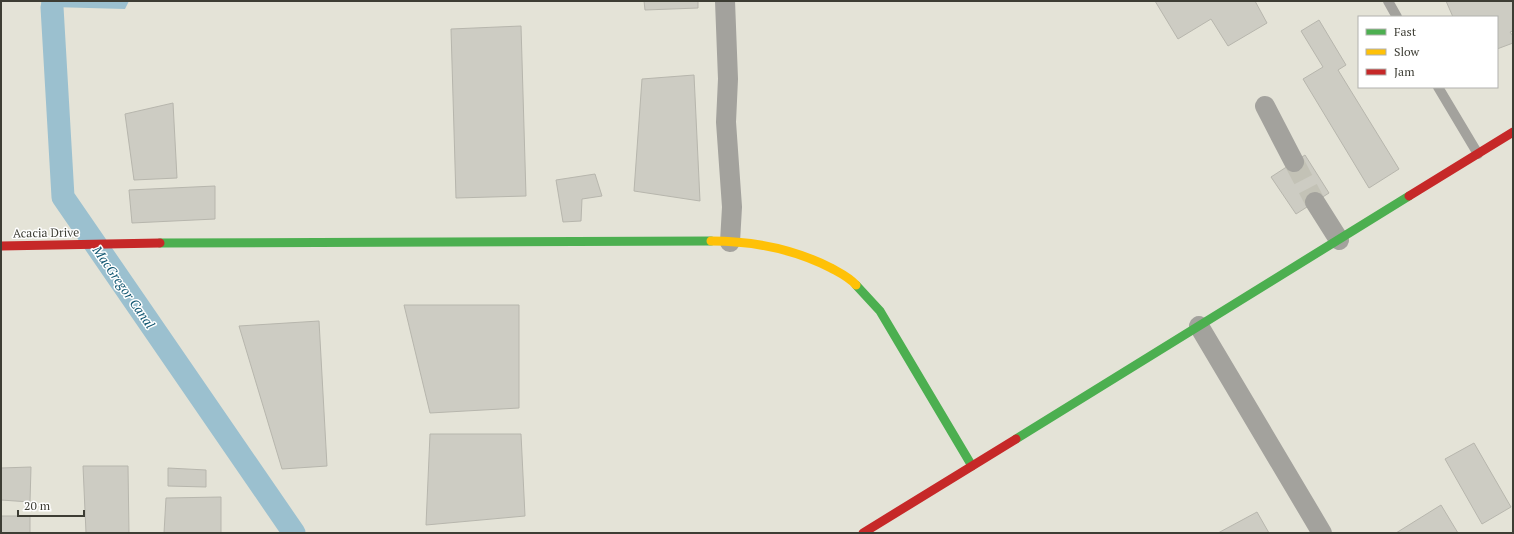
<svg xmlns="http://www.w3.org/2000/svg" width="1514" height="534" font-family="'PT Serif',serif">
	<rect width="100%" height="100%" fill="#e4e3d7"/>
	<!-- water -->
	<path fill="#9bc0cf" d="M41,1H129L125,9L52,7L42,5Z"/>
	<g fill="none" stroke-linecap="round" stroke-linejoin="round">
		<!-- canal -->
		<path stroke="#9bc0cf" stroke-width="23" d="M52,7L63,197L294,533"/>
	</g>
	<!-- building -->
	<path fill="#cdccc3" stroke="#b7b6ad" d="M644,1H698V8L645,10Z
		M1155,1H1255L1267,23L1228,46L1211,19L1178,39Z
		M1446,1H1513V31L1510,32L1513,36V43L1497,49V17H1453Z
		M1319,20L1346,65L1338,70L1399,169L1369,188L1303,79L1323,67L1301,31Z
		M521,26L526,196L456,198L451,29Z
		M694,75L700,201L634,191L642,79Z
		M173,103L177,178L134,180L125,114Z
		M1305,155L1329,193L1296,214L1271,177Z
		M595,174L602,196L582,199L581,221L563,222L556,180Z
		M215,186V219L132,223L129,190Z
		M404,305H519V408L430,413Z
		M319,321L327,466L282,469L239,326Z
		M430,434H521L525,516L426,525Z
		M1474,443L1511,507L1482,524L1445,459Z
		M83,466H128L129,533H86Z
		M31,467L30,502L1,500V468Z
		M168,468L206,470V487L168,486Z
		M221,497V533H164L166,498Z
		M1441,505L1458,533H1396Z
		M1257,512L1269,533H1218Z
		M1,516H30V533H1Z"/>
	<g fill="none" stroke-linecap="round" stroke-linejoin="round">
		<!-- street-tunnel -->
		<path stroke="#c3c2b6" stroke-width="20" stroke-dasharray="20 10" stroke-linecap="butt" d="M1294,162L1315,202"/>
		<!-- lane -->
		<path stroke="#a3a29d" stroke-width="10" d="M1388,1L1397,17
			M1438,87L1478,154"/>
		<!-- street -->
		<path stroke="#a3a29d" stroke-width="20" d="M725,1L728,79L726,122L732,207L730,242
			M1265,106L1294,162
			M1315,202L1339,240
			M1199,326L1322,533"/>
		<!-- fast -->
		<path stroke="#4caf50" stroke-width="9" d="M160,243L711,241
			M856,285L880,311L972,466
			M1016,439L1409,196"/>
		<!-- slow -->
		<path stroke="#ffc107" stroke-width="9" d="M711,241C752,241 794,249 831,268C840,273 849,277 856,285"/>
		<!-- jam -->
		<path stroke="#c62828" stroke-width="9" d="M1409,196L1513,132
			M1,246L160,243
			M863,533L1016,439"/>
	</g>
	<g text-anchor="middle" stroke-width="3" stroke-linejoin="round" paint-order="stroke">
		<!-- street labels -->
		<g font-size="12" fill="#3d3d34" stroke="#fff">
			<text transform="translate(46 233) rotate(-1)" y="4">Acacia Drive</text>
		</g>
		<!-- water labels -->
		<g font-size="13" font-style="italic" fill="#0e546f" stroke="#fff">
			<text transform="translate(124 287) rotate(55)" y="5">MacGregor Canal</text>
		</g>
	</g>
	<!-- border -->
	<rect width="1514" height="534" fill="none" stroke="#3d3d34" stroke-width="4"/>
	<!-- legend -->
	<rect x="1358" y="16" width="140" height="72" fill="#ffffff" stroke="#b1b1ae"/>
	<rect x="1366" y="29" width="20" height="6" fill="#4caf50" stroke="#b1b1ae"/>
	<text x="1394" y="36" font-size="12" fill="#3d3d34">Fast</text>
	<rect x="1366" y="49" width="20" height="6" fill="#ffc107" stroke="#b1b1ae"/>
	<text x="1394" y="56" font-size="12" fill="#3d3d34">Slow</text>
	<rect x="1366" y="69" width="20" height="6" fill="#c62828" stroke="#b1b1ae"/>
	<text x="1394" y="76" font-size="12" fill="#3d3d34">Jam</text>
	<!-- scale -->
	<path d="M18 510v6h66v-6" fill="none" stroke="#3d3d34" stroke-width="2"/>
	<text x="24" y="510" font-size="12" fill="#3d3d34" stroke="#ffffff" stroke-width="3" paint-order="stroke">20 m</text>
</svg>
